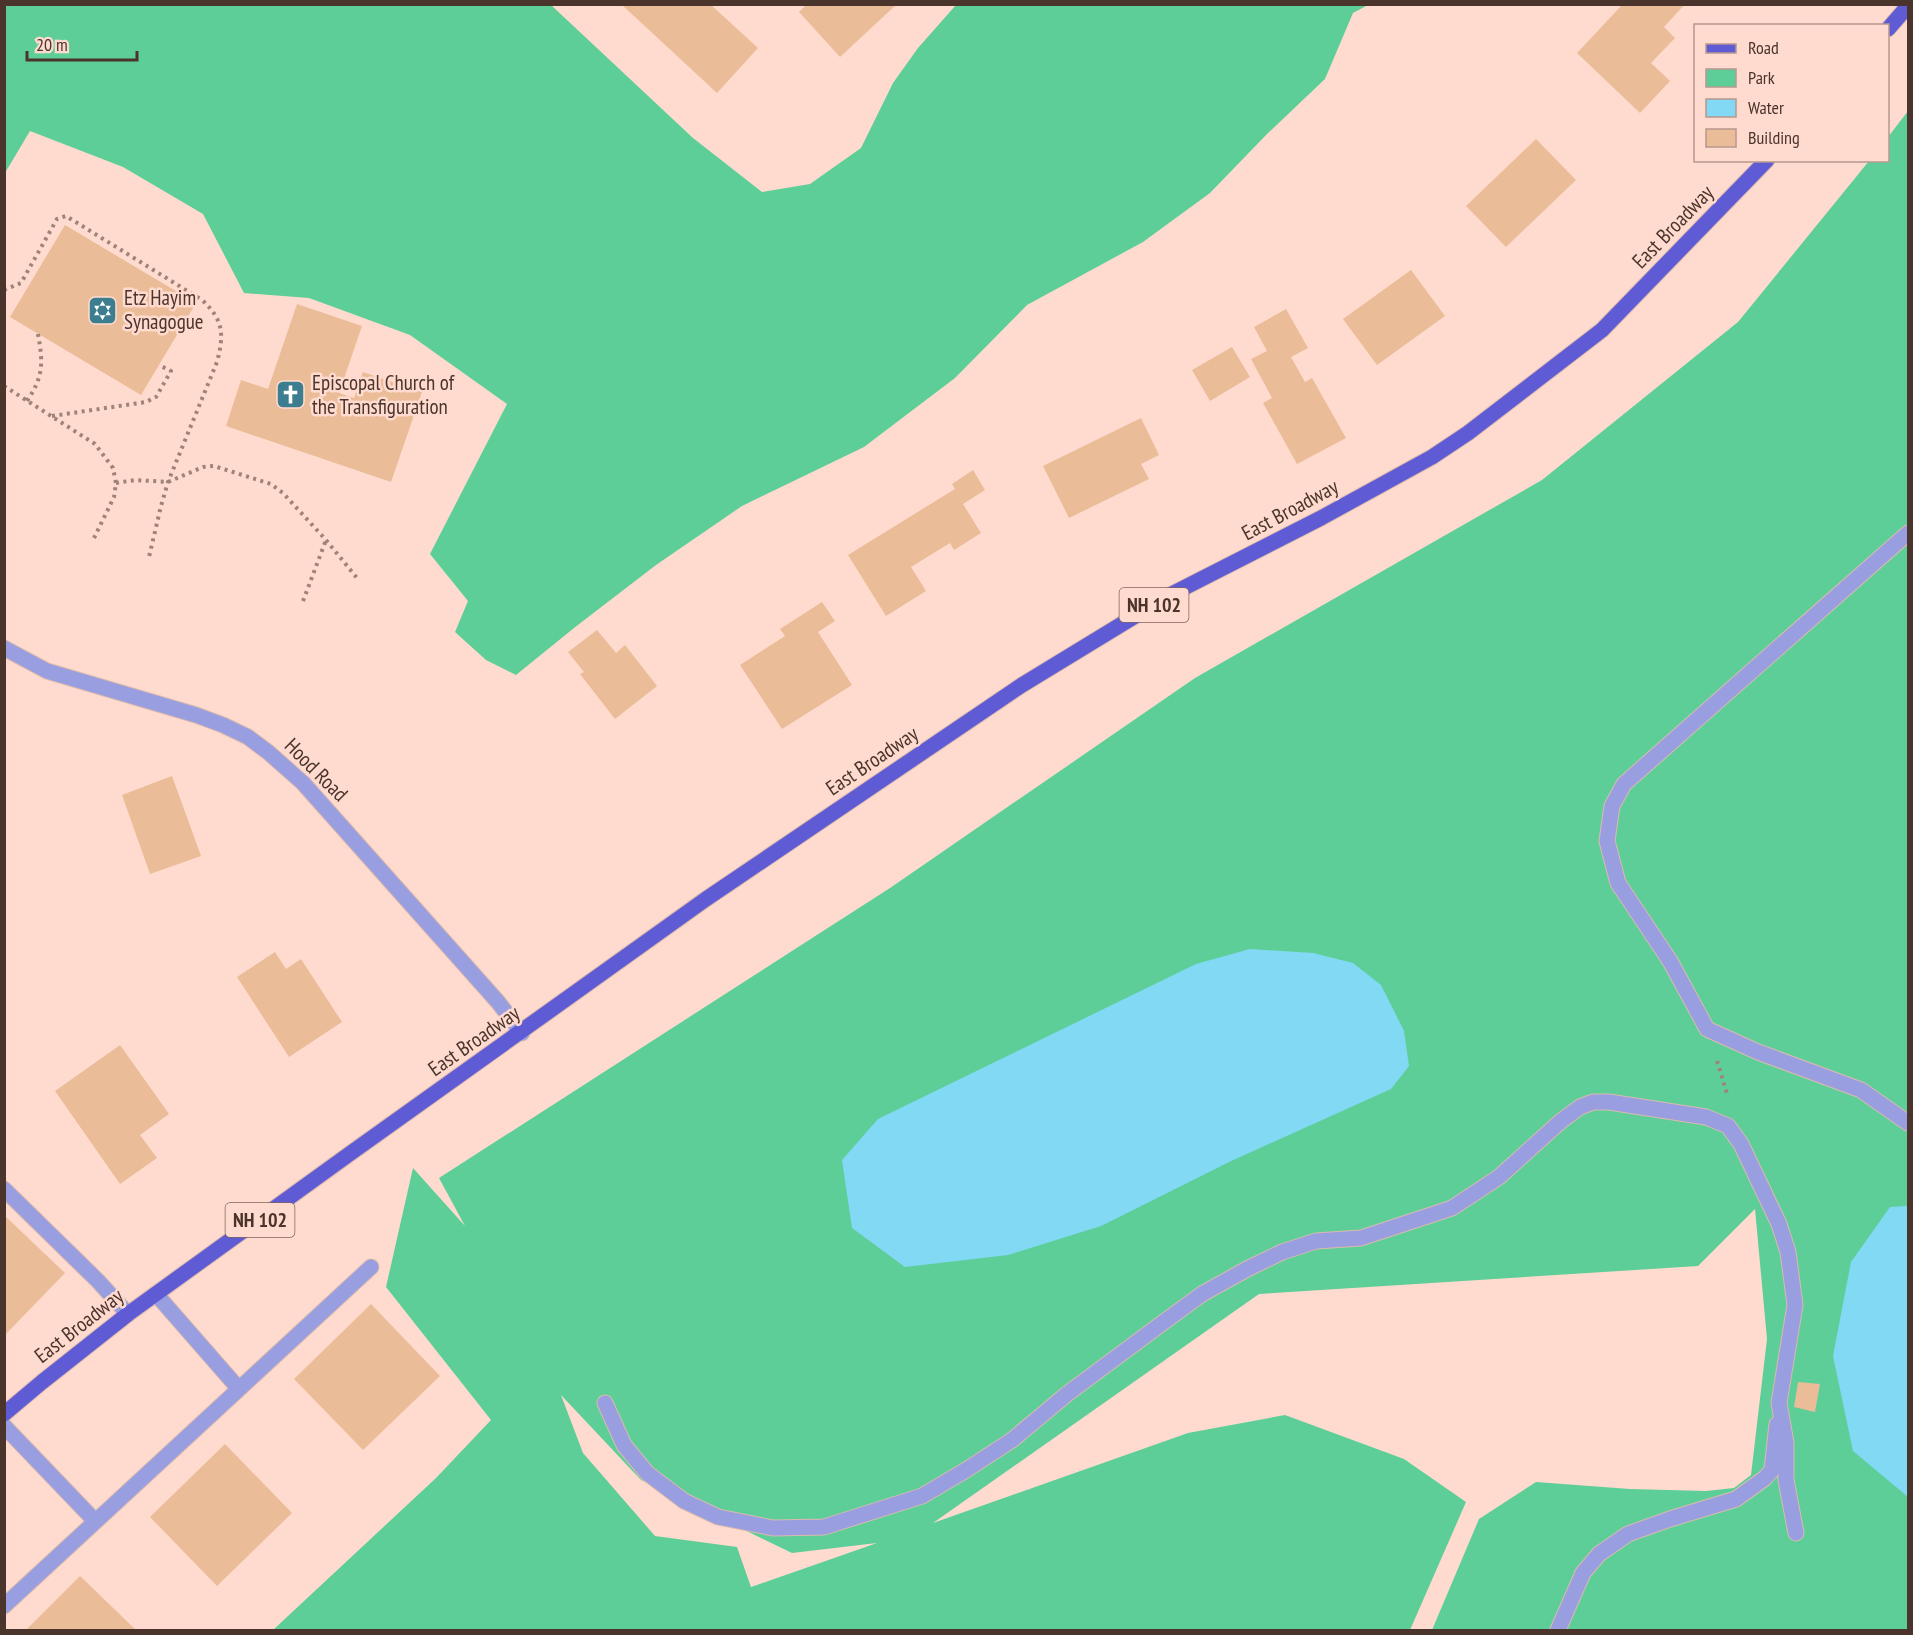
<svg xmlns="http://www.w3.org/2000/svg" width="1913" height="1635" font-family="'PT Sans Narrow',sans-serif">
	<rect width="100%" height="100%" fill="#ffdbcf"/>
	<!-- green -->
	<path fill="#5ece98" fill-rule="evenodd" d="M5,4L551,5L693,138L762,192L810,184L861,148L893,83L918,48L956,5H1368L1353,13L1325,79L1267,134L1210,193L1143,242L1027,305L955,378L864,447L742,506L656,565L574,628L516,675L486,660L455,632L468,601L430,554L507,404L410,335L309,298L244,293L203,214L123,167L30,131L5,173Z
		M1908,111V1630H1432L1479,1519L1536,1482L1630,1489L1706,1491L1734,1488L1751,1475L1767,1339L1755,1209L1698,1266L1259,1294L933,1523L1188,1433L1285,1415L1404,1459L1466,1502L1410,1630H273L436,1478L491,1420L386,1287L413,1168L465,1226L439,1178L890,888L1195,678L1542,480L1738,322L1869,161L1888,160V137ZM561,1395L641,1480L792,1553L877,1543L751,1587L737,1547L655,1536L583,1453Z"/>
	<!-- water -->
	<path fill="#82d9f4" d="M1250,949L1313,953L1353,963L1381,985L1404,1031L1409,1066L1391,1089L1229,1162L1101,1226L1008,1255L905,1267L852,1228L842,1160L878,1119L1196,964Z
		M1908,1206V1497L1853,1451L1833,1356L1851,1262L1890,1207Z"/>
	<!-- building -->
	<path fill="#eabc98" d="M621,4H710L758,48L717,93Z
		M807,4H897L840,57L799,12Z
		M1623,4H1685L1664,27L1675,38L1651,63L1670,81L1640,113L1577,53Z
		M1536,139L1576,180L1506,247L1466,206Z
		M65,225L196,303L141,395L10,317Z
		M1411,270L1445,316L1377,365L1343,319Z
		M297,304L362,326L339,393L354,398L363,372L422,392L391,482L226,426L241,380L268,389Z
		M1286,309L1308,348L1291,357L1305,382L1312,378L1346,438L1297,464L1263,403L1272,398L1251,359L1267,351L1254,327Z
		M1232,347L1250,377L1210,401L1192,370Z
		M1141,418L1159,455L1141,464L1149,479L1069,518L1043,466Z
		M973,470L985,490L963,504L981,533L954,550L950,543L911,567L926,591L886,616L848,555L955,489L952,484Z
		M822,602L835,621L818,632L852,685L782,729L740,665L785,636L780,629Z
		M597,630L616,653L625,645L657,686L615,719L580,674L584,672L568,652Z
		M172,776L201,856L150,874L122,795Z
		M275,952L286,969L301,959L342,1022L289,1057L237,977Z
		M120,1045L169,1114L140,1135L157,1158L120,1184L55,1091Z
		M4,1215L65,1273L4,1336Z
		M371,1304L440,1376L363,1450L294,1379Z
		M1798,1382L1820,1384L1815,1412L1794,1407Z
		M225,1444L292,1513L217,1586L150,1517Z
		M80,1576L136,1630H26Z"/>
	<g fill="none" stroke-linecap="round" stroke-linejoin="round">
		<defs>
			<path id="minor" d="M1908,533L1624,784L1612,806L1607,841L1618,883L1670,961L1707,1029L1758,1052L1861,1090L1908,1123
				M4,648L47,671L196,715L223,725L248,737L268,752L303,783L498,1002L522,1033
				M4,1189L98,1281L128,1314
				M239,1389L371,1267
				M605,1403L624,1445L647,1473L684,1501L718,1517L773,1528L824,1527L922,1496L966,1470L1012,1440L1067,1394L1157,1327L1202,1294L1247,1269L1282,1252L1316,1241L1361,1238L1452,1208L1499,1177L1561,1121L1580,1107L1593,1102H1609L1706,1117L1728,1126L1741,1144L1779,1224L1788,1252L1795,1305L1779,1403L1786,1443V1480L1796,1533
				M4,1426L95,1521
				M4,1606L239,1389L156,1294
				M1558,1630L1583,1573L1599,1554L1628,1534L1670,1519L1736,1499L1765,1478L1772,1470L1777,1424"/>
			<path id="major" d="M1888,29L1908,6
				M4,1414L42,1382L128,1314L348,1155L706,899L1022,685L1168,596L1321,518L1432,457L1468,433L1602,330L1767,160"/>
		</defs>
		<!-- minor casing -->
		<use href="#minor" stroke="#dbbaae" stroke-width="17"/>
		<!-- major casing -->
		<use href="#major" stroke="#dbbaae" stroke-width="17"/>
		<!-- path -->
		<path stroke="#9f8278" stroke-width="4" stroke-dasharray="3 4.5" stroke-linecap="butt" d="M4,290L21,283L57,219L66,216L202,300C224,320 224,335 217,362L168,482L161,506L149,557
			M4,386L95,444L113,468L116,483L114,497L94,538
			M27,401C44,376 43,362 38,334
			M52,416L146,402L156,397L171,371L159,365
			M116,483L135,480L168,482L203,467L214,466L271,484L283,493L326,540L357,578
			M303,601L326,540
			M1717,1061L1728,1097"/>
		<!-- minor -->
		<use href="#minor" stroke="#989ee0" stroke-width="15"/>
		<!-- major -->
		<use href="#major" stroke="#5f5bd4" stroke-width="15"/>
	</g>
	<!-- icons -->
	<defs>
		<symbol id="synagogue-square" viewBox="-11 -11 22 22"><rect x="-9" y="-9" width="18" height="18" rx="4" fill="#3d7d90" stroke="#ffdbcf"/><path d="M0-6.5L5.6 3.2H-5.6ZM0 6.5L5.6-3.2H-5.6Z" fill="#fff"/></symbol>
		<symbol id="church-square" viewBox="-11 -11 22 22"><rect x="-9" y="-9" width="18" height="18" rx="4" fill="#3d7d90" stroke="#ffdbcf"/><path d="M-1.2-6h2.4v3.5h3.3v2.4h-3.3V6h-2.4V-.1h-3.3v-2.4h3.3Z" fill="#fff"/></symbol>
	</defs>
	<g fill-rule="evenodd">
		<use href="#synagogue-square" x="86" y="294" width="33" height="33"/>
		<use href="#church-square" x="274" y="378" width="33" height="33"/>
	</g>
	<g text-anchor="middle" stroke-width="5" stroke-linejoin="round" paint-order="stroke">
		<!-- shield labels -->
		<g fill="#ffdbcf" stroke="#81665d" stroke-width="1.5">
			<rect x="1119.5" y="588" width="69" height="34" rx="4.5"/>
			<rect x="225.5" y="1203" width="69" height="34" rx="4.5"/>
		</g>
		<g font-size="20" font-weight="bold" fill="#4b342c">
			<text x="1154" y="612">NH 102</text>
			<text x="260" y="1227">NH 102</text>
		</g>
		<!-- street labels -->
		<g font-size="21" fill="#4b342c" stroke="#ffdbcf">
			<text transform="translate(1673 227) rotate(-46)" y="7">East Broadway</text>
			<text transform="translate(1290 510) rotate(-28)" y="7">East Broadway</text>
			<text transform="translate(872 761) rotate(-34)" y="7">East Broadway</text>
			<text transform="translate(316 770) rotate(45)" y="7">Hood Road</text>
			<text transform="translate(474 1041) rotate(-35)" y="7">East Broadway</text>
			<text transform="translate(79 1326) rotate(-38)" y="7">East Broadway</text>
		</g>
		<!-- poi labels -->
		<g font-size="21" fill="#4b342c" stroke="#ffdbcf" text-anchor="start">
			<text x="124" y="305">Etz Hayim<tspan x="124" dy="24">Synagogue</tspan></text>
			<text x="312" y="390">Episcopal Church of<tspan x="312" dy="24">the Transfiguration</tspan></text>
		</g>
	</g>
	<!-- border -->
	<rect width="1913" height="1635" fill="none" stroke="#4b342c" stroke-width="12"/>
	<!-- legend -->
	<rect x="1694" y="24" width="195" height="138" fill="#ffdbcf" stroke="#b7988e" stroke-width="1.5"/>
	<rect x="1706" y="44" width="30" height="9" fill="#5f5bd4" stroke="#b7988e" stroke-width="1.5"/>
	<text x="1748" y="54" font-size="18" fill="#4b342c">Road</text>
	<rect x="1706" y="69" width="30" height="18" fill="#5ece98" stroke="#b7988e" stroke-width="1.5"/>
	<text x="1748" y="84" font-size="18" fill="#4b342c">Park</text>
	<rect x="1706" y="99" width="30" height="18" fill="#82d9f4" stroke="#b7988e" stroke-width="1.5"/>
	<text x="1748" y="114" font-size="18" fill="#4b342c">Water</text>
	<rect x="1706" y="129" width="30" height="18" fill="#eabc98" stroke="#b7988e" stroke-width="1.5"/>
	<text x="1748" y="144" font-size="18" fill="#4b342c">Building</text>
	<!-- scale -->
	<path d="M27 51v9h110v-9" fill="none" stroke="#4b342c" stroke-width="3"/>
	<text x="36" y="51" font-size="18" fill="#4b342c" stroke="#ffdbcf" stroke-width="4.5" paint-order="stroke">20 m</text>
</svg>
